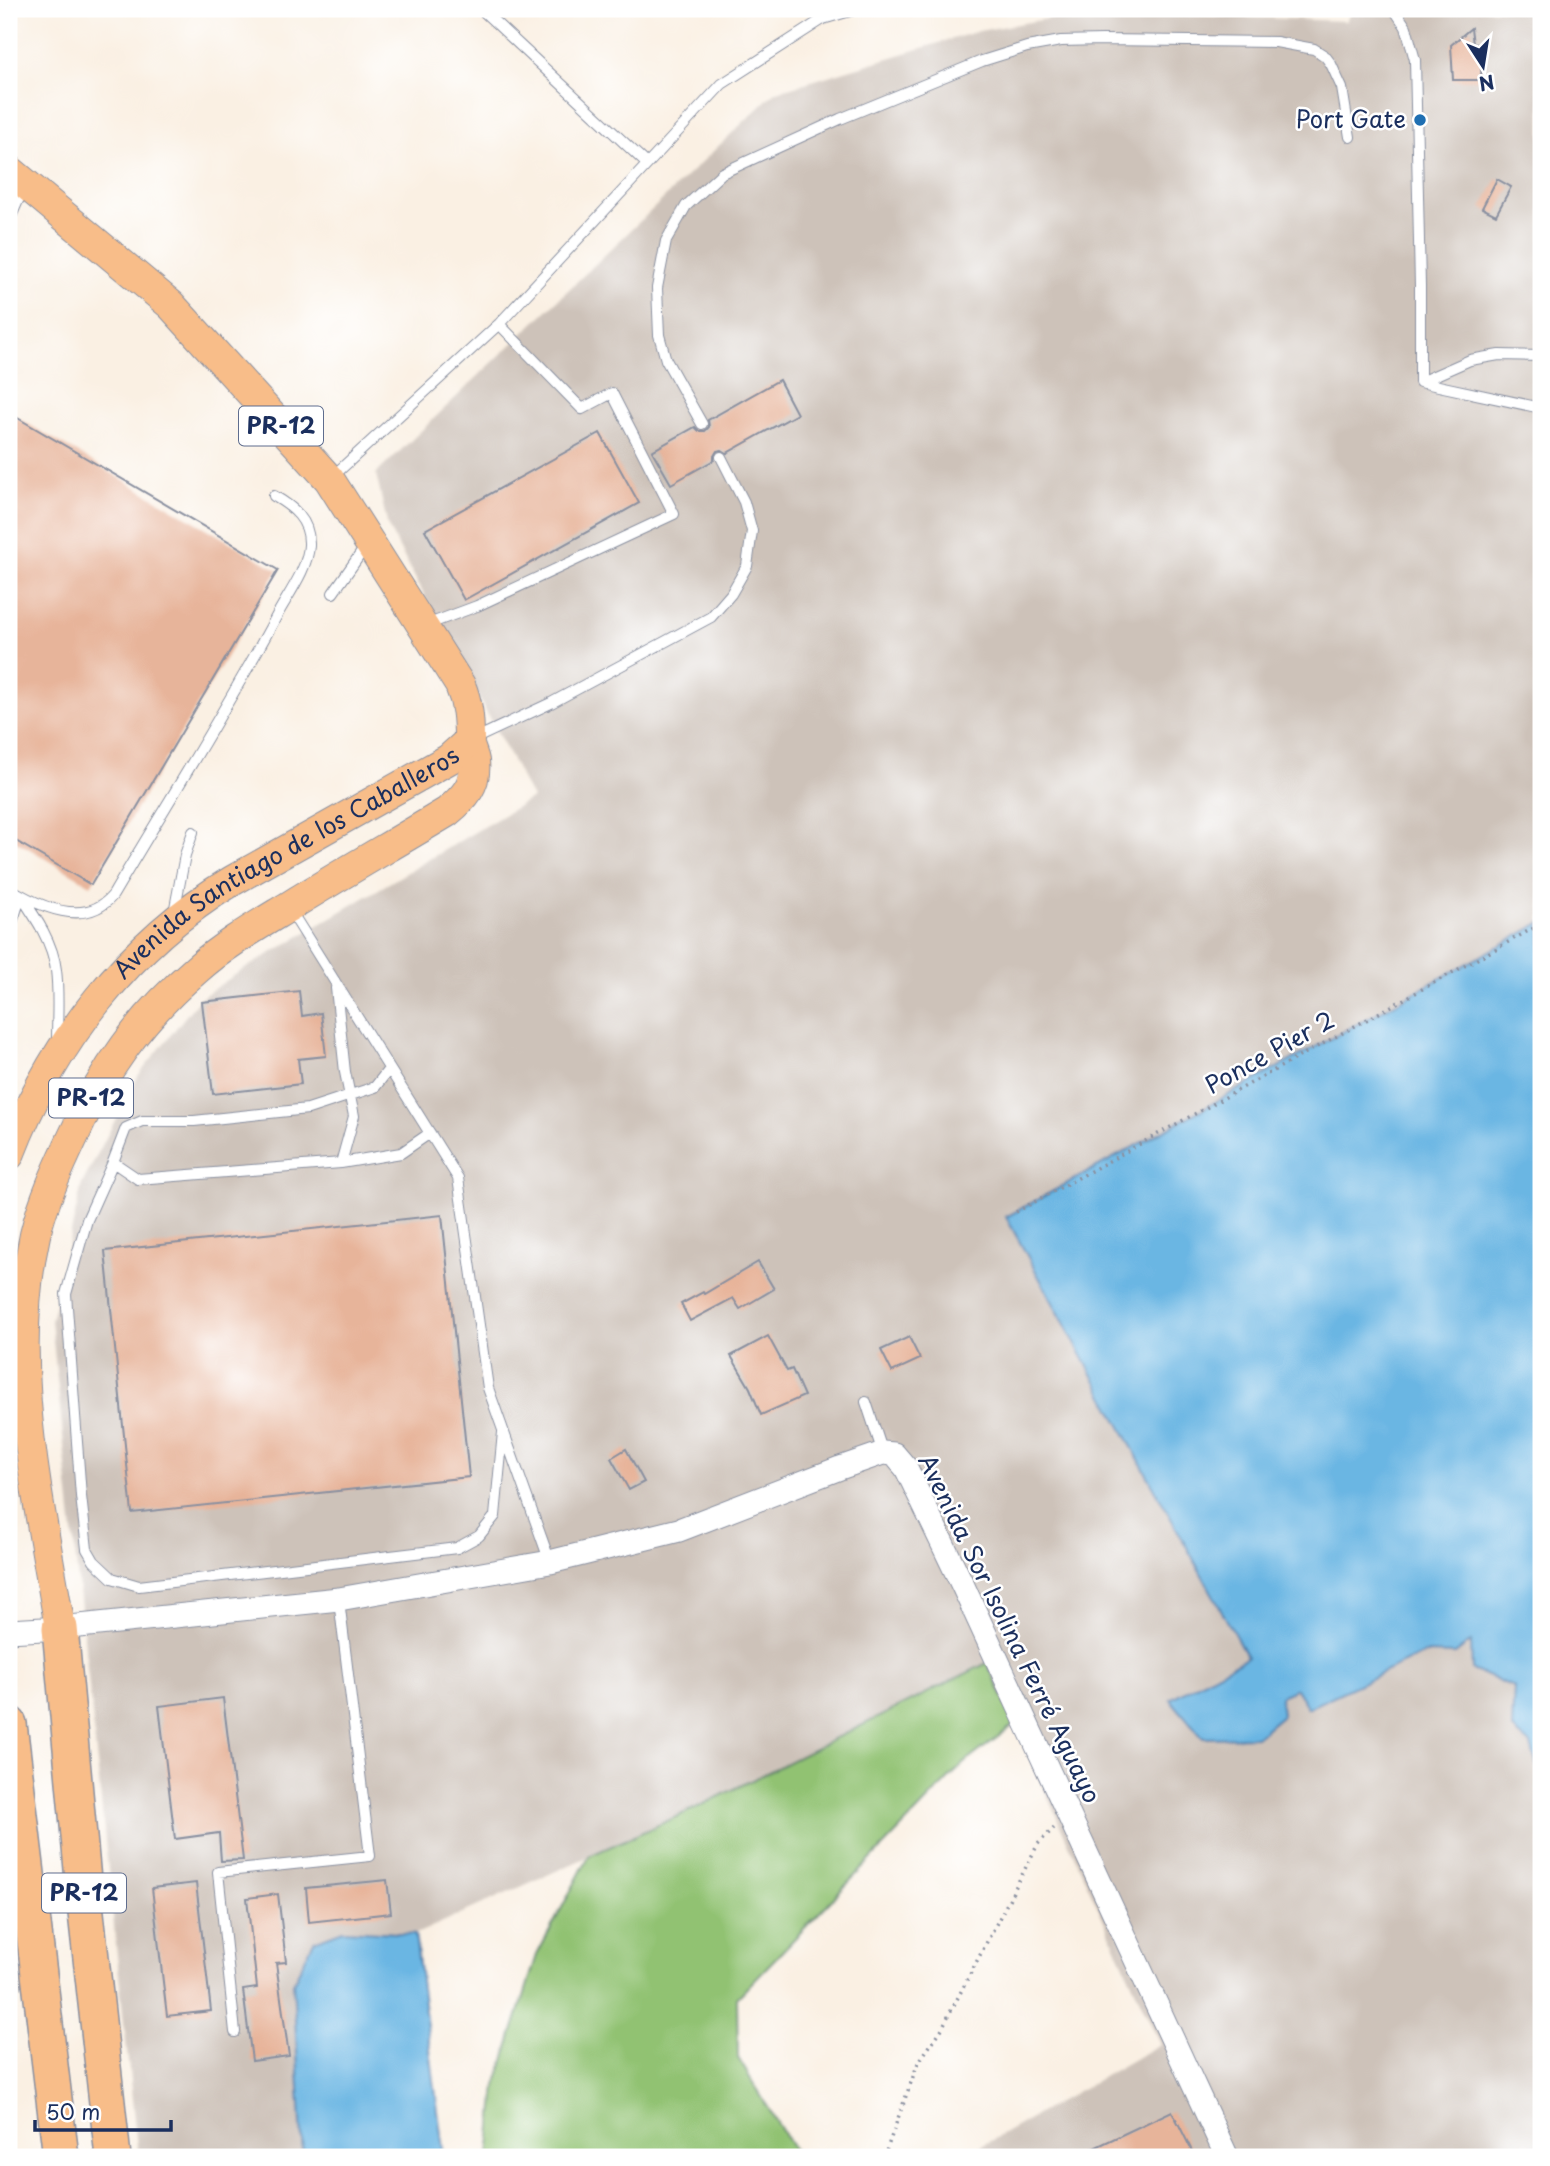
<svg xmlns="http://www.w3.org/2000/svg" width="1550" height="2166" font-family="'Playpen Sans',sans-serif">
	<rect width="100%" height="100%" fill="#fff"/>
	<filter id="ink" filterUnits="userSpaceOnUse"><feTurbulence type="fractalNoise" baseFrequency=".0143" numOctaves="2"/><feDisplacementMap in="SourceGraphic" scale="14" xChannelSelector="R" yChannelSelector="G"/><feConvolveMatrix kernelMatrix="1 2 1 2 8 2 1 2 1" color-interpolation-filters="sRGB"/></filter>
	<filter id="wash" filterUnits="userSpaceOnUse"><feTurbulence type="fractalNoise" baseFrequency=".00686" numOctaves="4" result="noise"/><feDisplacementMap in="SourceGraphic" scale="28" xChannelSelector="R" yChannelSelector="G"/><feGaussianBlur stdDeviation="1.57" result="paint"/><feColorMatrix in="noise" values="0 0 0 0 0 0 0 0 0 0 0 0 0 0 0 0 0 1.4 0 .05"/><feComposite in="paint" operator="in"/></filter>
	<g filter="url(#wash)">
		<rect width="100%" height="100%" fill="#faf0e3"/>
		<!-- industrial -->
		<path fill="#cdc2b9" d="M1353,9H1541V924L1006,1218L1247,1658L1170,1699L1282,1715L1280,1696L1296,1689L1309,1708L1425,1653L1455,1654L1472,1642V1670L1514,1687L1512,1729L1531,1745L1537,1766L1541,1772V2157H963L1160,2044L987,1664L694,1809L416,1934L444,2157H138L51,1321L82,1184L138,1076L200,998L241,971L532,798L388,527L376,474L775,92L979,31L1068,15L1157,14L1346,21Z"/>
		<!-- green -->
		<path fill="#91c272" stroke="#567868" stroke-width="2" d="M987,1663L1015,1724L963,1764L737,1998L738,2058L798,2157H489L496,2086L537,1955L589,1856L694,1809Z"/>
		<!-- water -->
		<path fill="#6ab6e3" stroke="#4272a0" stroke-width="2" d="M1541,923V1772L1537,1766L1531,1745L1512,1729L1514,1687L1472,1670L1471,1642L1455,1654L1425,1653L1308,1708L1296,1689L1280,1696L1282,1715L1256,1737L1203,1738L1170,1699L1247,1657L1006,1217Z
			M343,1930L415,1934L444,2157H303L293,1983L314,1941Z"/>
		<g id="blocks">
			<!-- building -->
			<path fill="#e7b49a" d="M1471,28L1473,44H1482L1481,80H1453L1451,45Z
				M1497,179L1511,187L1496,215L1482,208Z
				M779,380L797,414L727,453L722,450L717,451L714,456V460L671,484L652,451L695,427L699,431H705L709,427L708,420Z
				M9,413L278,570L91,885L9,837Z
				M600,433L639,503L464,600L425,530Z
				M299,991L302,1016L321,1013L326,1056L298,1059L301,1084L213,1094L202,1002Z
				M442,1215L469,1477L132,1513L105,1251Z
				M758,1262L774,1289L740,1309L733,1298L690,1321L681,1304L703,1292L704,1294Z
				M768,1336L787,1371L792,1369L804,1396L761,1415L750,1388L731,1356Z
				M909,1337L920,1359L892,1372L881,1350Z
				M626,1449L644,1482L629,1490L611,1458Z
				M223,1698L243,1860L221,1861L219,1833L175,1839L159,1706Z
				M387,1880L391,1913L309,1922L306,1888Z
				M196,1883L211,2011L167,2016L152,1888Z
				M278,1894L286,1962L276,1963L289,2056L252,2061L243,1990L257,1988L247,1898Z
				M1172,2111L1195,2157H1075Z"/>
		</g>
	</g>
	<g filter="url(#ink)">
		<use href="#blocks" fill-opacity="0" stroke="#8a90a0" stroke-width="2"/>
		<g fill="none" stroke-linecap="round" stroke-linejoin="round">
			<defs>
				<path id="service" d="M481,9L646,163
					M1394,9L1406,27L1415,60L1420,286V382
					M9,221L24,187
					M1420,382L1470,360L1499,355L1541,356
					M1420,382L1541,408
					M702,424L666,360L659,335L657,288L666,241L686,206L722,173L840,119L982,61L1027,47L1061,41L1102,40L1276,42L1314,49L1325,56L1331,64L1342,88L1350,137
					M332,477L499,324L722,84L823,19L857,9
					M333,593L366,546
					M426,625L477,606L674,514L612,393L582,409L499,324
					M472,740L551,703L711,617L731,594L747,566L752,531L744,502L721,457
					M9,888C40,907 86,928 113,895C168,802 225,712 276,617C287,596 308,569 309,545C310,520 293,507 274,496
					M21,896C36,918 53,943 56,970C59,993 57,1017 57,1041
					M290,910L458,1178L488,1388L550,1562
					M174,913L185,855L193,832
					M9,931L21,896
					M336,988L345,1072L354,1116L341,1163
					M430,1133L401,1153L341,1163L138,1179L113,1162L87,1220L66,1294L81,1496L87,1549L94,1561L112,1578L139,1586L457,1548L479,1536L495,1516L503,1432
					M113,1162L126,1128L142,1121H194L308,1109L375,1087L389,1069
					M866,1402L883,1453
					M235,2032L218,1872L370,1856L339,1600"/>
				<path id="tertiary" d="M9,1631L60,1628L339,1599L550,1562L679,1530L840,1468L883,1453L894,1454L906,1468L963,1586L1227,2157"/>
				<g id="primary">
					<path d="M9,170L171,305L329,479L460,685C468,704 469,719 469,740C468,747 473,754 474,761C477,785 464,798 447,812C394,844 341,874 288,907C257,926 224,945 197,969C141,1017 103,1070 73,1137C58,1169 43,1201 35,1235C6,1366 39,1499 60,1628"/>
					<path id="s1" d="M9,1155C52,1043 129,943 232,881L449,759L468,742"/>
				</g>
				<path id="motorway" d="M60,1628L86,1913L113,2157
					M9,1724L61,2157"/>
			</defs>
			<!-- service casing -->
			<use href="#service" stroke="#8a90a0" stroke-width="12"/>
			<!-- tertiary casing -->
			<use href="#tertiary" stroke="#8a90a0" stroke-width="25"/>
			<!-- primary casing -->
			<use href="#primary" stroke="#8a90a0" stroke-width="32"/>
			<!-- motorway casing -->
			<use href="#motorway" stroke="#8a90a0" stroke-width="38"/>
			<!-- path -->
			<path stroke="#8a90a0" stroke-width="3.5" stroke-dasharray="2 5" stroke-linecap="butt" d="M1016,1212L1541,924
				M884,2157L918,2063L941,2030L1038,1844L1054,1828"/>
			<!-- service -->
			<use href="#service" stroke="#fff" stroke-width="10"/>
			<!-- tertiary -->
			<use href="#tertiary" stroke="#fff" stroke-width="23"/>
			<!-- primary -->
			<use href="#primary" stroke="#f8bd89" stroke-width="30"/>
			<!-- motorway -->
			<use href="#motorway" stroke="#f8bd89" stroke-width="35"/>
		</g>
	</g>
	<!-- markers -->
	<circle fill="#1f6fb2" stroke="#fff" stroke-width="2.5" cx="1420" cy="120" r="7"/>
	<g text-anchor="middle" stroke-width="5" stroke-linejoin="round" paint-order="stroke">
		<!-- shield labels -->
		<g fill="#fff" stroke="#5f6d8e" stroke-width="2">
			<rect x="239" y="406.5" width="84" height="39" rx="5"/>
			<rect x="49" y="1078.5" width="84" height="39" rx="5"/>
			<rect x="42" y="1873.5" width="84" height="39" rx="5"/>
		</g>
		<g font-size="23" font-weight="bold" fill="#1b2f5e">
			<text x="281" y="434">PR-12</text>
			<text x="91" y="1106">PR-12</text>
			<text x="84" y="1901">PR-12</text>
		</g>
		<!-- poi labels -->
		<g font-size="24" fill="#1b2f5e" stroke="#fff" text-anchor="end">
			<text x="1406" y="128">Port Gate</text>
		</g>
		<!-- street labels -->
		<g font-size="24" fill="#1b2f5e" stroke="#fff">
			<text dy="8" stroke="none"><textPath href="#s1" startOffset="415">Avenida Santiago de los Caballeros</textPath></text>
			<text transform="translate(1270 1053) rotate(-29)" y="8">Ponce Pier 2</text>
			<text transform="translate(1009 1629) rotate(64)" y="8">Avenida Sor Isolina Ferré Aguayo</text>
		</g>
	</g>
	<!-- margin -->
	<rect width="1550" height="2166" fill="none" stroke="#fff" stroke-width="35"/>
	<!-- north arrow -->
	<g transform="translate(1483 66) rotate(168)" stroke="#ffffff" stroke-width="5" paint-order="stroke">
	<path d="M0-5L12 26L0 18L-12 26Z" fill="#1b2f5e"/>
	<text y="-10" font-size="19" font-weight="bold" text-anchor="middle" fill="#1b2f5e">N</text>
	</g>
	<!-- scale -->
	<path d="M35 2120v10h136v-10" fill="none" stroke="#1b2f5e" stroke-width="3.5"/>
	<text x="46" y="2120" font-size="21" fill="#1b2f5e" stroke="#ffffff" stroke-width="5" paint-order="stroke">50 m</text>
</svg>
